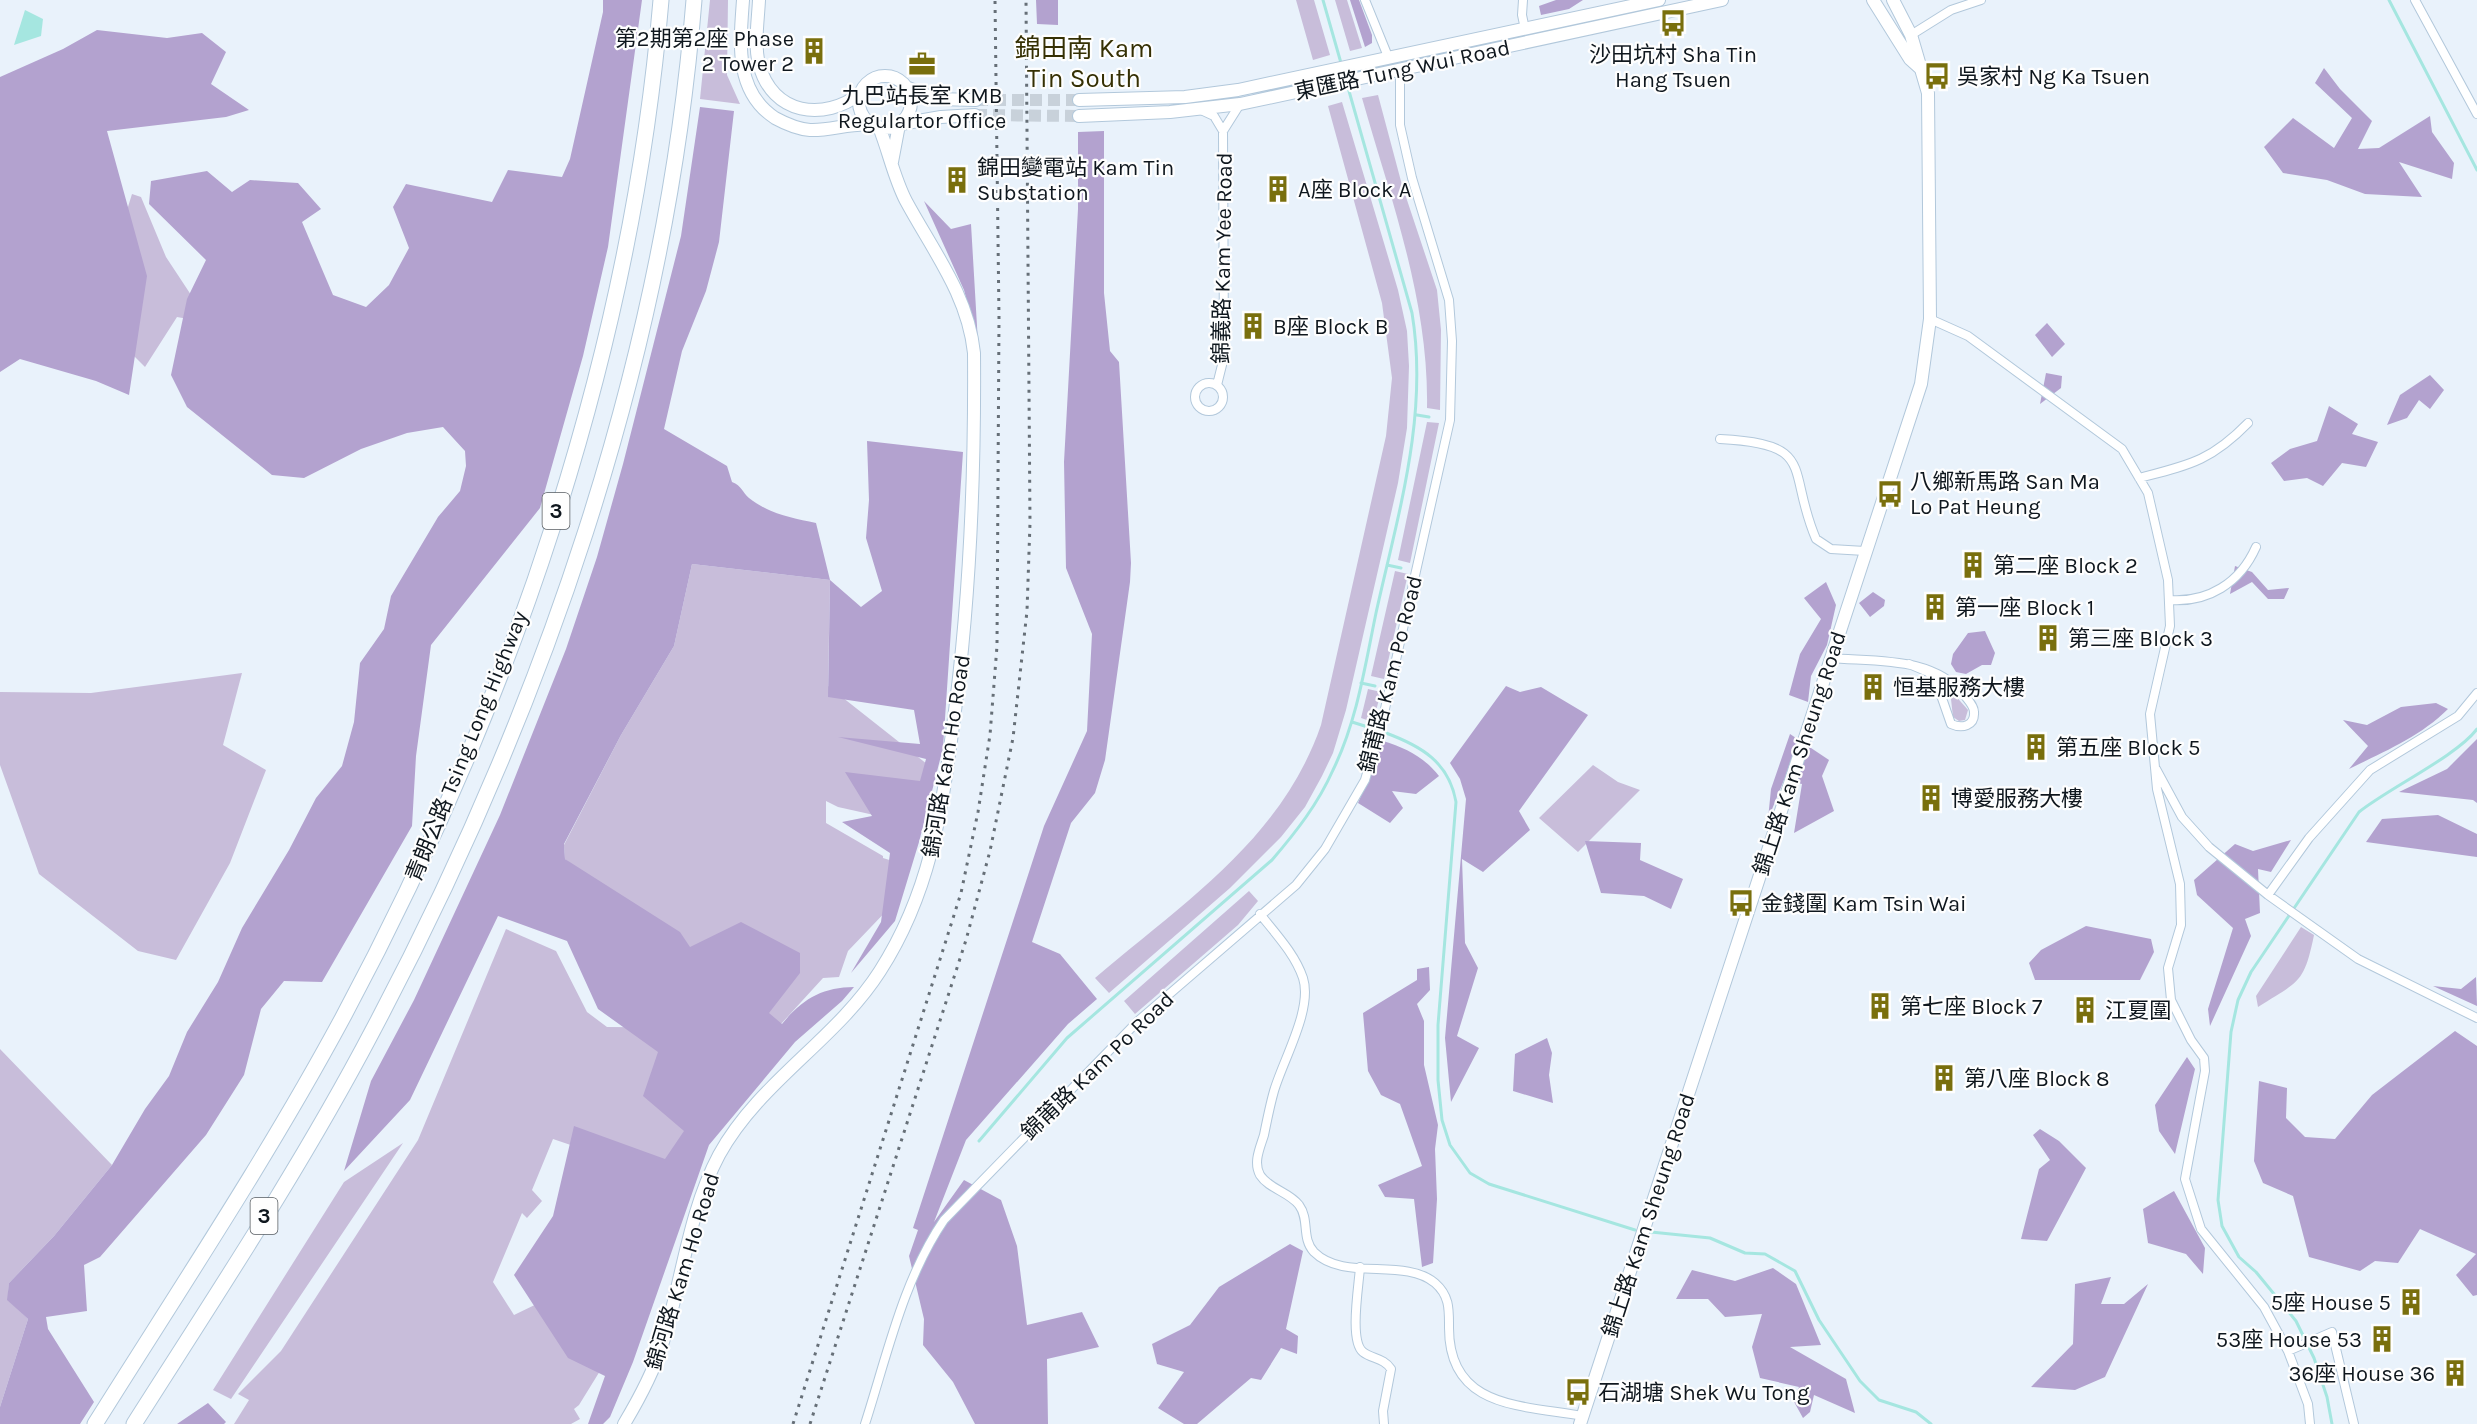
<svg xmlns="http://www.w3.org/2000/svg" width="2477" height="1424" font-family="Karla,'Noto Sans TC',sans-serif">
	<rect width="100%" height="100%" fill="#e9f2fb"/>
	<!-- green -->
	<path fill="#c8bdda" d="M710,0H728L727,75L740,104L700,99Z
		M1296,0H1314L1330,55L1313,60Z
		M1335,0H1347L1362,48L1350,51Z
		M1378,95L1402,185L1437,290L1441,330L1440,410L1427,408C1429,301 1391,200 1362,98Z
		M1342,102L1398,290L1407,331L1409,366L1407,428L1398,483L1346,710L1333,753L1322,776L1305,807L1281,837L1230,888L1109,993L1095,978C1183,903 1282,839 1321,725L1386,436L1392,378L1382,303L1328,106Z
		M132,194L141,197L166,257L197,304L249,330L177,317L145,367L94,316Z
		M1427,422L1439,423L1410,563L1398,560Z
		M692,564L830,580L828,686L932,768L910,823L838,807L826,801V823L883,856V858L899,863L893,904L848,951L839,977L823,978L770,1036L565,859L564,845L621,735L674,646Z
		M1395,571L1408,574L1384,679L1371,676Z
		M242,673L223,745L266,770L230,863L176,960L138,951L39,874L0,765V692L91,693Z
		M1946,685L1968,710L1965,720L1959,721L1953,717L1951,699Z
		M1368,689L1381,692L1373,722L1361,718Z
		M1593,765L1618,782L1640,790L1578,852L1539,818Z
		M1249,891L1258,901L1238,925L1135,1014L1124,1001Z
		M2301,927L2314,935C2304,984 2299,981 2258,1007L2256,996Z
		M506,929L556,951L587,1012L607,1027L750,1028L659,1175L553,1139L532,1190L542,1201L527,1218L522,1213L493,1282L514,1315L545,1300L624,1332L579,1405L574,1409L580,1419L571,1424H234L249,1400L238,1394L281,1351L418,1140Z
		M0,1049L112,1165L54,1236L9,1283L8,1300L28,1319L0,1407Z
		M403,1143L231,1399L213,1390L344,1182Z"/>
	<!-- forest -->
	<path fill="#b3a2cf" d="M603,0H642L608,247L583,356L540,508L431,645L416,756L412,826L322,982L284,981L261,1009L244,1075L206,1135L100,1257L84,1265L87,1311L46,1317L48,1329L94,1402L80,1424H0V1407L28,1319L7,1300L9,1283L54,1236L112,1165L145,1109L169,1076L187,1032L218,982L242,928L289,850L316,798L342,766L354,722L360,663L384,629L391,596L438,517L460,491L466,466L465,451L443,427L407,433L361,449L304,478L272,475L187,407L171,375L187,299L206,260L149,204L151,181L207,171L232,192L250,180L298,183L321,209L302,222L333,295L366,307L389,285L409,248L393,207L406,184L492,202L508,170L562,177L570,159L603,12Z
		M1036,0H1058V25L1037,24Z
		M1350,0H1359L1372,35V43L1365,47Z
		M1556,0H1583L1569,9L1541,15L1539,6Z
		M97,30L167,38L202,33L226,52L211,84L249,110L226,117L107,131L147,276L129,395L96,381L20,359L0,372V77L63,49Z
		M2324,68L2340,89L2372,121L2358,149L2379,148L2430,116L2432,132L2454,163L2452,179L2399,162L2422,197L2365,194L2327,180L2283,173L2264,147L2293,118L2334,148L2352,118L2315,83Z
		M700,107L734,111L719,242L706,291L682,351L664,429L727,466L732,482C742,486 742,492 749,498C769,514 792,518 816,523L830,580L861,607L882,591L866,538L869,500L867,441L963,452L943,748L919,842L895,921L851,973L881,922L890,853L842,822L872,816L845,772L920,781L926,759L838,737L920,744L914,710L828,697L830,580L692,564L674,646L621,735L564,844L565,859L680,932L690,947L741,922L800,953V973L769,1013L782,1024C801,1000 822,987 854,987L842,1001L795,1042L709,1145L633,1362L610,1417L603,1424H588L605,1376L568,1358L514,1275L553,1216L574,1126L665,1159L684,1131L643,1096L658,1052L598,1009L567,941L498,916L410,1100L344,1171L371,1081L414,1000L500,815L566,649L597,557L623,464L681,236Z
		M1104,131V293L1110,351L1119,362L1131,563L1130,582L1105,760L1095,793L1071,823L1032,942L1060,954L1097,999L1068,1024L966,1140L934,1222L964,1180L1001,1200L1017,1246L1027,1325L1082,1312L1099,1347L1047,1359L1048,1424H975L953,1382L923,1345L924,1319L909,1256L918,1230L913,1228L1044,826L1087,731L1092,634L1066,568L1064,462L1078,209V132Z
		M924,201L951,229L971,224L978,343L964,290Z
		M2047,323L2065,344L2052,357L2035,335Z
		M2046,373L2062,376L2061,388L2040,404Z
		M2430,375L2444,390L2430,409L2419,400L2407,418L2387,425L2400,395Z
		M2329,406L2358,424L2352,434L2378,442L2366,467L2342,463L2323,486L2307,478L2284,481L2271,463L2290,449L2317,441Z
		M2235,566L2252,572L2268,590L2289,588L2284,599H2268L2252,582L2230,594Z
		M1826,582L1836,605L1827,645L1811,676L1808,702L1789,695L1800,654L1821,619L1804,598Z
		M1873,592L1885,600L1884,606L1870,617L1859,603Z
		M1985,631L1995,653L1991,665H1982L1966,674L1956,672L1951,664L1953,654L1968,633Z
		M1506,686L1520,692L1541,687L1588,715L1519,811L1530,830L1483,872L1462,859L1465,943L1478,968L1457,1036L1479,1048L1451,1102L1445,1038L1466,799L1460,779L1450,763Z
		M2436,703L2448,709C2420,737 2383,752 2349,769L2368,746L2343,720L2367,725L2401,707Z
		M1790,734L1829,760L1822,776L1834,811L1794,833L1802,784L1784,780L1768,819L1771,789Z
		M2477,739V803L2473,800L2399,792L2447,769Z
		M1383,741C1406,748 1424,757 1439,776L1416,794L1392,791L1403,808L1390,823L1358,803Z
		M2438,815L2477,834V857L2366,842L2382,819Z
		M2291,840L2271,872L2258,869L2260,913L2245,919L2251,936L2210,1026L2208,1009L2233,928L2197,895L2194,880L2235,844L2253,851Z
		M1585,841L1641,843L1640,860L1683,879L1671,909L1644,896L1601,893Z
		M2086,926L2151,939L2154,952L2140,980H2035L2029,963L2041,950Z
		M1429,967L1430,990L1417,1004L1424,1021V1065L1438,1125L1435,1149L1437,1199L1433,1263L1422,1267L1414,1199L1385,1197L1378,1185L1422,1166L1400,1104L1381,1095L1368,1071L1363,1013L1417,980V969Z
		M2476,977L2477,1006L2433,986L2461,989Z
		M2455,1031L2477,1046V1295L2473,1296L2456,1275L2476,1254L2420,1229L2398,1263L2375,1261L2360,1271L2309,1257L2293,1196L2263,1183L2254,1161L2259,1081L2287,1088L2286,1118L2305,1137L2335,1139L2372,1095Z
		M1547,1038L1552,1053L1549,1075L1553,1103L1513,1091L1515,1054Z
		M2187,1057L2195,1069L2175,1154L2159,1131L2155,1105Z
		M2040,1129L2059,1141L2086,1168L2047,1241L2021,1239L2039,1169L2050,1160L2033,1135Z
		M2174,1191L2205,1248L2203,1274L2186,1254L2148,1243L2143,1209Z
		M1290,1244L1303,1251L1286,1329L1298,1336L1297,1354L1281,1348L1261,1380L1251,1378L1197,1424H1184L1158,1408L1184,1372L1157,1364L1152,1344L1190,1325L1219,1287Z
		M1773,1268L1796,1284L1821,1345L1790,1347L1846,1379L1855,1413L1814,1395L1810,1412L1803,1418L1793,1400L1799,1387L1760,1378L1752,1347L1762,1314L1725,1317L1708,1299H1676L1692,1270L1735,1281Z
		M2111,1277L2101,1304H2124L2148,1284L2105,1377L2075,1390L2031,1387L2073,1344L2075,1284Z
		M208,1403L226,1422L224,1424H177Z"/>
	<!-- water -->
	<path fill="#a5e6e0" d="M25,10L43,19L41,36L14,45Z"/>
	<g fill="none" stroke-linecap="round" stroke-linejoin="round">
		<!-- stream -->
		<path stroke="#a5e6e0" stroke-width="3" d="M1323,0L1341,63
			M2389,0L2477,170
			M1417,415L1429,417
			M1387,565L1401,568
			M1361,683L1375,686
			M1352,722L1371,728
			M1386,733C1421,746 1449,762 1456,802L1438,1025V1080L1442,1120L1450,1145L1470,1173L1489,1184L1635,1230
			M979,1141L1067,1038L1272,860C1296,832 1318,804 1333,770C1357,721 1365,666 1376,613C1398,514 1429,415 1412,313L1347,84
			M1651,1232L1710,1238L1745,1253L1765,1254L1795,1271L1819,1320L1860,1381L1879,1400L1916,1412L1931,1424
			M2332,1424L2327,1397L2314,1358L2296,1321L2256,1272L2239,1257L2222,1226L2218,1200L2231,1032L2238,1000L2251,972L2359,812C2389,788 2457,756 2477,729"/>
		<!-- secondary-tunnel -->
		<path stroke="#c8d1da" stroke-width="12" stroke-dasharray="12 6" stroke-linecap="butt" d="M976,100H1079
			M975,115L1079,116"/>
		<defs>
			<path id="street" d="M1365,0L1389,59
				M1523,0L1522,15L1525,29
				M2415,0L2477,114
				M1911,35L1951,10L1981,0
				M1201,110L1214,116L1223,131
				M1930,319L1968,336L2122,449L2148,493L2168,580L2170,626L2150,714L2157,789L2180,884L2181,925L2168,968L2171,1000L2191,1040L2204,1058L2205,1071L2185,1179L2201,1229L2264,1307L2288,1351L2308,1404L2310,1424
				M1195 397a14 14 0 1 1 28 0a14 14 0 1 1-28 0Z
				M1217,385L1224,357L1223,131L1240,104
				M1720,439C1818,444 1786,469 1816,539L1831,549L1865,551
				M2139,478C2189,465 2211,461 2248,423
				M2169,600C2208,603 2240,583 2256,547
				M1830,658C1877,662 1933,656 1965,696C1969,701 1974,706 1974,712C1975,726 1962,729 1951,724L1936,681L1928,672L1909,664
				M2156,769L2182,817L2209,847L2268,895L2358,959L2477,1018
				M2268,895L2309,838L2370,770L2458,716L2477,693
				M1260,914C1275,933 1295,954 1303,978C1313,1009 1283,1060 1274,1091C1270,1105 1267,1120 1264,1135C1260,1148 1253,1162 1260,1175C1269,1189 1289,1192 1299,1205C1310,1220 1301,1238 1314,1252C1344,1282 1404,1257 1435,1283C1450,1296 1449,1310 1449,1328C1449,1409 1522,1405 1583,1416
				M1360,1267C1359,1285 1349,1341 1363,1352C1372,1359 1384,1358 1391,1369L1383,1411L1384,1424
				M2288,1351L2332,1332L2354,1424
				M865,1424C887,1356 903,1280 944,1220L1138,1021L1296,885L1325,849L1365,780L1382,722L1450,420L1452,341L1449,300L1412,178L1400,125V70"/>
			<path id="secondary" d="M743,0C740,42 734,91 775,118C786,124 797,129 810,130C831,131 852,122 874,125
				M759,0C758,21 754,44 759,64C772,115 824,122 861,93
				M1873,0L1910,59L1920,68
				M859 102a26 26 0 1 1 52 0a26 26 0 1 1-52 0Z
				M906,87L936,99L976,100
				M1079,100L1185,97L1238,90L1659,0
				M1079,116L1170,112L1240,104L1722,0
				M901,124L941,117L975,115
				M892,162L899,125
				M624,1424C639,1399 653,1373 662,1345C682,1283 688,1213 719,1155C759,1082 836,1040 880,971C930,893 941,815 953,726C970,602 975,478 974,353C968,295 933,251 906,201C894,178 889,152 879,127
				M1580,1424L1921,384L1930,319L1928,93L1911,35L1893,0"/>
			<path id="highway" d="M95,1424C179,1290 267,1158 342,1019C510,706 631,355 661,0
				M134,1424C216,1295 301,1167 372,1032C541,714 665,361 694,0"/>
		</defs>
		<!-- street casing -->
		<use href="#street" stroke="#b2c8db" stroke-width="10"/>
		<!-- secondary casing -->
		<use href="#secondary" stroke="#b2c8db" stroke-width="14"/>
		<!-- highway casing -->
		<use href="#highway" stroke="#b2c8db" stroke-width="17"/>
		<!-- street -->
		<use href="#street" stroke="#fff" stroke-width="8"/>
		<!-- secondary -->
		<use href="#secondary" stroke="#fff" stroke-width="12"/>
		<!-- highway -->
		<use href="#highway" stroke="#fff" stroke-width="15"/>
		<!-- rail -->
		<path stroke="#666f77" stroke-width="3" stroke-dasharray="3 6" stroke-linecap="butt" d="M793,1424L961,893L978,812L990,735L997,646L999,318L995,0
			M810,1424L966,940L990,851L1013,738L1027,611L1030,523L1026,0"/>
	</g>
	<!-- icons -->
	<defs>
		<symbol id="bus-bare" viewBox="-9 -9 18 18"><path d="M-5-6H5V4H4V6H2V4H-2V6H-4V4H-5ZM-3.5-4V0h7V-4ZM-3.5 1.2v1.5H-2V1.2ZM2 1.2v1.5H3.5V1.2Z" fill="#796f0d" stroke="#fefefe" stroke-width="2.5" paint-order="stroke"/></symbol>
		<symbol id="building-bare" viewBox="-9 -9 18 18"><path d="M-4-6H4V6H1V3H-1V6H-4ZM-2.5-4.3h1.7v1.8h-1.7ZM.8-4.3h1.7v1.8H.8ZM-2.5-1h1.7V.8h-1.7ZM.8-1h1.7V.8H.8Z" fill="#796f0d" stroke="#fefefe" stroke-width="2.5" paint-order="stroke"/></symbol>
		<symbol id="office-bare" viewBox="-9 -9 18 18"><path d="M-6-3h4V-5.5h4V-3h4V5H-6ZM-1-4.5V-3h2v-1.5ZM-6 0V1H6V0Z" fill="#796f0d" stroke="#fefefe" stroke-width="2.5" paint-order="stroke"/></symbol>
	</defs>
	<g fill-rule="evenodd">
		<use href="#bus-bare" x="1654" y="4" width="38" height="38"/>
		<use href="#building-bare" x="795" y="32" width="38" height="38"/>
		<use href="#office-bare" x="903" y="45" width="38" height="38"/>
		<use href="#bus-bare" x="1918" y="57" width="38" height="38"/>
		<use href="#building-bare" x="938" y="161" width="38" height="38"/>
		<use href="#building-bare" x="1259" y="170" width="38" height="38"/>
		<use href="#building-bare" x="1234" y="307" width="38" height="38"/>
		<use href="#bus-bare" x="1871" y="475" width="38" height="38"/>
		<use href="#building-bare" x="1954" y="546" width="38" height="38"/>
		<use href="#building-bare" x="1916" y="588" width="38" height="38"/>
		<use href="#building-bare" x="2029" y="619" width="38" height="38"/>
		<use href="#building-bare" x="1854" y="668" width="38" height="38"/>
		<use href="#building-bare" x="2017" y="728" width="38" height="38"/>
		<use href="#building-bare" x="1912" y="779" width="38" height="38"/>
		<use href="#bus-bare" x="1722" y="884" width="38" height="38"/>
		<use href="#building-bare" x="1861" y="987" width="38" height="38"/>
		<use href="#building-bare" x="2066" y="991" width="38" height="38"/>
		<use href="#building-bare" x="1925" y="1059" width="38" height="38"/>
		<use href="#building-bare" x="2392" y="1283" width="38" height="38"/>
		<use href="#building-bare" x="2363" y="1320" width="38" height="38"/>
		<use href="#building-bare" x="2436" y="1354" width="38" height="38"/>
		<use href="#bus-bare" x="1559" y="1373" width="38" height="38"/>
	</g>
	<g text-anchor="middle" stroke-width="4.5" stroke-linejoin="round" paint-order="stroke">
		<!-- shield labels -->
		<g fill="#fefefe" stroke="#575c61" stroke-width="1.5">
			<rect x="542.5" y="493" width="27" height="36" rx="4.5"/>
			<rect x="250.5" y="1198" width="27" height="36" rx="4.5"/>
		</g>
		<g font-size="21" font-weight="bold" fill="#0f171e">
			<text x="556" y="518">3</text>
			<text x="264" y="1223">3</text>
		</g>
		<!-- poi labels -->
		<g font-size="22" fill="#0f171e" stroke="#fefefe" text-anchor="start">
			<text x="794" y="46" text-anchor="end">第2期第2座 Phase<tspan x="794" dy="25">2 Tower 2</tspan></text>
			<text x="1673" y="62" text-anchor="middle">沙田坑村 Sha Tin<tspan x="1673" dy="25">Hang Tsuen</tspan></text>
			<text x="1957" y="84">吳家村 Ng Ka Tsuen</text>
			<text x="922" y="103" text-anchor="middle">九巴站長室 KMB<tspan x="922" dy="25">Regulartor Office</tspan></text>
			<text x="977" y="175">錦田變電站 Kam Tin<tspan x="977" dy="25">Substation</tspan></text>
			<text x="1298" y="197">A座 Block A</text>
			<text x="1273" y="334">B座 Block B</text>
			<text x="1910" y="489">八鄉新馬路 San Ma<tspan x="1910" dy="25">Lo Pat Heung</tspan></text>
			<text x="1993" y="573">第二座 Block 2</text>
			<text x="1955" y="615">第一座 Block 1</text>
			<text x="2068" y="646">第三座 Block 3</text>
			<text x="1893" y="695">恒基服務大樓</text>
			<text x="2056" y="755">第五座 Block 5</text>
			<text x="1951" y="806">博愛服務大樓</text>
			<text x="1761" y="911">金錢圍 Kam Tsin Wai</text>
			<text x="1900" y="1014">第七座 Block 7</text>
			<text x="2105" y="1018">江夏圍</text>
			<text x="1964" y="1086">第八座 Block 8</text>
			<text x="2391" y="1310" text-anchor="end">5座 House 5</text>
			<text x="2362" y="1347" text-anchor="end">53座 House 53</text>
			<text x="2435" y="1381" text-anchor="end">36座 House 36</text>
			<text x="1598" y="1400">石湖塘 Shek Wu Tong</text>
		</g>
		<!-- street labels -->
		<g font-size="22" fill="#0f171e" stroke="#fefefe">
			<text transform="translate(1402 69) rotate(-12)" y="8">東匯路 Tung Wui Road</text>
			<text transform="translate(1222 258) rotate(-89)" y="8">錦義路 Kam Yee Road</text>
			<text transform="translate(1390 674) rotate(-76)" y="8">錦莆路 Kam Po Road</text>
			<text transform="translate(466 746) rotate(-68)" y="8">青朗公路 Tsing Long Highway</text>
			<text transform="translate(1799 753) rotate(-72)" y="8">錦上路 Kam Sheung Road</text>
			<text transform="translate(946 756) rotate(-81)" y="8">錦河路 Kam Ho Road</text>
			<text transform="translate(1097 1065) rotate(-44)" y="8">錦莆路 Kam Po Road</text>
			<text transform="translate(1648 1215) rotate(-72)" y="8">錦上路 Kam Sheung Road</text>
			<text transform="translate(682 1271) rotate(-73)" y="8">錦河路 Kam Ho Road</text>
		</g>
		<!-- quarter labels -->
		<g font-size="26" fill="#353004" stroke="#fefefe">
			<text x="1084" y="57">錦田南 Kam<tspan x="1084" dy="30">Tin South</tspan></text>
		</g>
	</g>
</svg>
